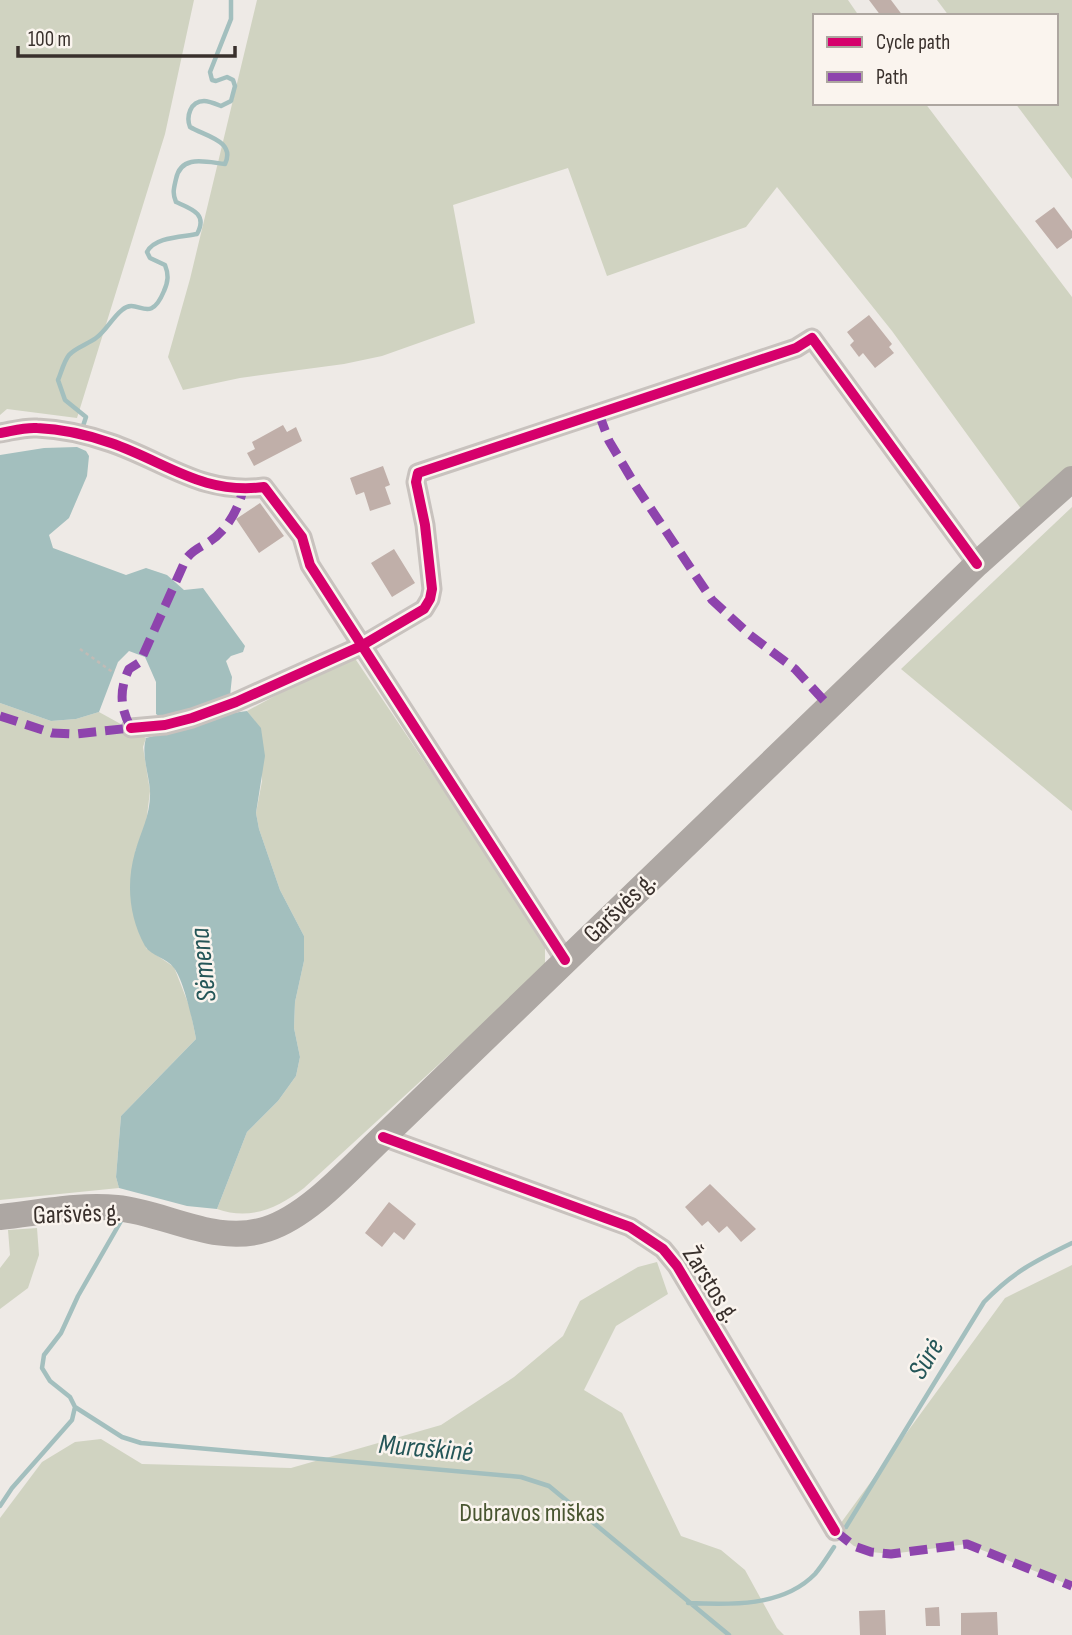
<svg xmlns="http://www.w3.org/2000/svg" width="1072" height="1635" font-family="'Sofia Sans Condensed',sans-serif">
	<rect width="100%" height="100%" fill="#eeeae6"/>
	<!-- green -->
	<path fill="#d0d3c1" d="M0,0H194L165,134L77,418L7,409L0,415Z
		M257,0H848L859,16H815V103H925L1072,297V468L1022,510L892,331L777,187L746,227L607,276L568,168L453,205L475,323L382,356L344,364L240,378L183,390L168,357L190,279Z
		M937,0H1072V179L1015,103H1056V16H949Z
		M1072,507V811L901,669Z
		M352,654L545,941V967L304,1188C278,1208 250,1221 217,1209L247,1132L278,1101L296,1076L300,1057L294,1028L295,1002L304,961V936L280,890L259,829L256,813L262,781L261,729L247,711Z
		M0,703L51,721L76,719L99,712L146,738L143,747L150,791L146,824L135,852L146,948L174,967L190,1008L196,1039L121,1116L116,1177L119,1188L0,1200Z
		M37,1228L39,1255L28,1288L0,1309V1268L10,1255L8,1230Z
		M657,1262L668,1294L616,1326L584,1390L622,1413L681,1536L721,1550L745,1570L777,1628L784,1635H0V1518L42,1462L75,1442L101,1439L142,1464L291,1468L441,1425L514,1377L563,1336L580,1301L638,1267Z
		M1072,1265V1586L967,1544L891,1554L871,1552L854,1546L835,1531L1005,1298Z"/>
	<!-- water -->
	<path fill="#a3bfbe" d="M77,447L86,451L89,456L87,476L69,518L49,535L53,548L126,575L146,568L167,575L184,590L203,588L245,646L243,652L231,656L226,661L232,677L230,696L163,719L156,714V682L145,657L129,651L118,662L99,712L76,719L51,721L0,703V455L44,448Z
		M247,711L261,728L265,756L256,813L259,829L280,890L304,936V961L295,1002L294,1028L300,1057L296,1076L278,1101L247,1132L217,1209L187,1206L119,1188L116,1177L121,1116L196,1039C193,1022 184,981 174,968C167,958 151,956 145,946C129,917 126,884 135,852C141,831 151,814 150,791C149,773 141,756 146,738L211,721L225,714Z"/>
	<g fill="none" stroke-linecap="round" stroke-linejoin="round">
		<!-- stream -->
		<path stroke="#a3bfbe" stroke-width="4.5" d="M83,426L86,417L65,400L58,380C61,373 64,361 69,355C75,348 88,344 96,338C106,331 112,318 122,310C138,296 149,327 164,291C168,282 169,275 165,265L150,258L147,252C154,237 182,237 197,234C208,214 192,209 176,202C172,193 174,188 176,179C181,154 206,162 225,164C236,141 205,136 190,127C186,117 190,101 204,101C209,101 216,104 221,106L231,101L235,86L233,80L227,77L216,81L212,80L210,72L231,19V0
			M75,1407L122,1437L141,1443L521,1477L549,1486L729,1635
			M0,1506L12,1488L72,1420L75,1407L70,1397L50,1381L42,1368L44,1355L61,1333L78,1296L121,1221
			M846,1527L984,1302C1013,1272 1035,1261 1072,1243
			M688,1603C730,1605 783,1607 815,1574C822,1566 828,1556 834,1547"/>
	</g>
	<!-- building -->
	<path fill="#c0afa9" d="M869,0H891L903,16H881Z
		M1054,207L1072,231V238L1057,249L1035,221Z
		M869,315L892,344L889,347L894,353L875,368L863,353L859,357L850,345L854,341L847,332Z
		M283,425L287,432L296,427L302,441L254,466L247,453L255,449L252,442Z
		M383,466L390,485L385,487L391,504L370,511L364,492L356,495L350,478Z
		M260,503L284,536L259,553L236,519Z
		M394,549L415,583L392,597L371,563Z
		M710,1184L756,1229L741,1242L727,1226L719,1233L708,1221L702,1226L685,1207Z
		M389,1202L416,1224L404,1240L394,1232L382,1247L365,1233Z
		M939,1607L940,1626H926L925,1608Z
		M885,1610L886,1635H860L859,1611Z
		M997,1612L998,1635H961V1613Z"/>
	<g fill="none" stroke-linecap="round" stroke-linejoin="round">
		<!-- path -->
		<path stroke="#c1bbb6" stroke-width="2.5" stroke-dasharray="3.5 3.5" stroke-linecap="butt" d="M80,649L114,673"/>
		<!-- minor -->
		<path stroke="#c8c2be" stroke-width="21" d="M0,433C12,431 25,427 37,428C62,429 88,435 111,443C166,462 202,495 264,487L302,537L310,565L565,960
			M131,728L165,725L192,718L236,702L361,646L424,609L430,599L432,589L425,525L416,482L418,473L796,348L812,338L977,564
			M383,1137L630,1227L663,1249L677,1266L835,1531"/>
		<!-- major -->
		<path stroke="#ada7a3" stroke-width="26" d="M0,1217C38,1213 79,1204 117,1208C167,1213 216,1246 267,1229C310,1215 351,1167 383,1137L977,564L1072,479"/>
		<!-- quiet -->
		<path stroke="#8e44ad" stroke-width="9" stroke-dasharray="18 9" stroke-linecap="butt" d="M599,414L609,441L637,488L712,600L750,635L795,669L829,706
			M0,716L52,733L76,734L131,728C120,708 119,690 129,669L140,662L186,559C193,550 199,548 209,542C227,530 238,510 243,490
			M835,1531L854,1546L871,1552L891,1554L967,1544L1072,1586"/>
		<defs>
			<path id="cycleway" d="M0,433C12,431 25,427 37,428C62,429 88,435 111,443C166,462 202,495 264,487L302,537L310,565L565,960
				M131,728L165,725L192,718L236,702L361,646L424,609L430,599L432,589L425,525L416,482L418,473L796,348L812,338L977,564
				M383,1137L630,1227L663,1249L677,1266L835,1531"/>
		</defs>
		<!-- cycleway casing -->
		<use href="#cycleway" stroke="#faf4ee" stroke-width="15"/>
		<!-- cycleway -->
		<use href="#cycleway" stroke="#d6006c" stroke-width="10"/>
	</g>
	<g text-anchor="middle" stroke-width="5" stroke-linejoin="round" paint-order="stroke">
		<!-- street labels -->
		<g font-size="26" fill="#39302c" stroke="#faf4ee">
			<text transform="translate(619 907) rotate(-44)" y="9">Garšvės g.</text>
			<text transform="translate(77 1213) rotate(-2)" y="9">Garšvės g.</text>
			<text transform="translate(712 1284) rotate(58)" y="9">Žarstos g.</text>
		</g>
		<!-- park labels -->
		<g font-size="26" fill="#495631" stroke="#faf4ee">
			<text x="532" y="1521">Dubravos miškas</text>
		</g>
		<!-- water labels -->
		<g font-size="28" font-style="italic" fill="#245658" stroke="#faf4ee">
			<text transform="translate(202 965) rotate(-96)" y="10">Sėmena</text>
			<text transform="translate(925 1358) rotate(-59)" y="10">Sūrė</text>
			<text transform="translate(426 1447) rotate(5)" y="10">Muraškinė</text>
		</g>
	</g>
	<!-- legend -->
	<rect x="813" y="14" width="245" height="91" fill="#faf4ee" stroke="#ada6a0" stroke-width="2"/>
	<rect x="827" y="37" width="35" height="10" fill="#d6006c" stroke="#ada6a0" stroke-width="2"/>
	<text x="876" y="49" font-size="21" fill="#39302c">Cycle path</text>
	<rect x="827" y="72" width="35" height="10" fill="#8e44ad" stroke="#ada6a0" stroke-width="2"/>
	<text x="876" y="84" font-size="21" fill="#39302c">Path</text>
	<!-- scale -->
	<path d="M18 46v10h217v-10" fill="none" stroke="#39302c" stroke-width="3.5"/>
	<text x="28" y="46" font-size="21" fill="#39302c" stroke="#faf4ee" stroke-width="5" paint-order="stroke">100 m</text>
</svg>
